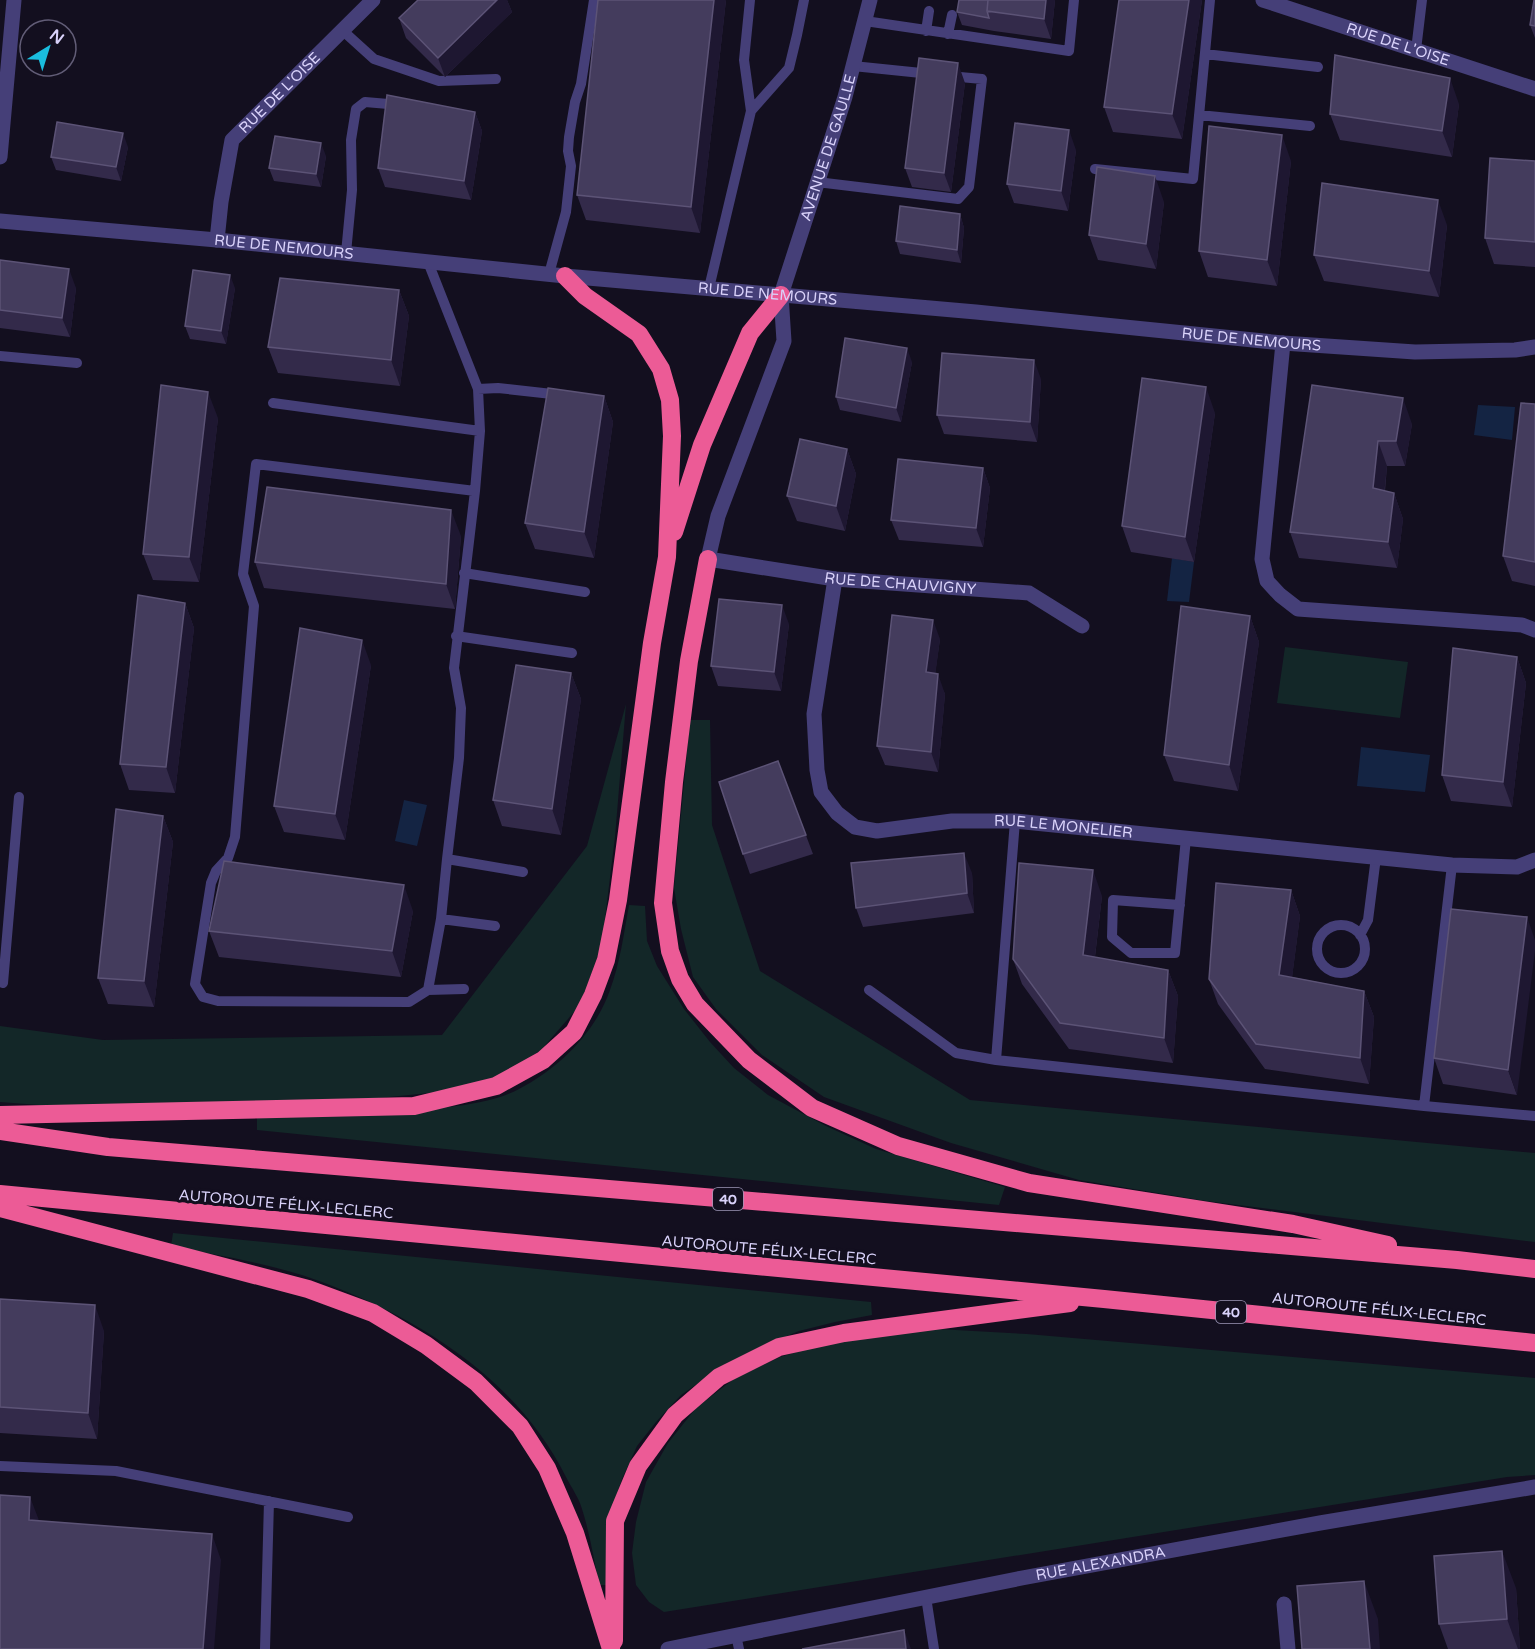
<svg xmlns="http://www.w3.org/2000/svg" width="1535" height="1649" font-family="'Varela Round',sans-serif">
	<rect width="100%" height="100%" fill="#130f1f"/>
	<!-- green -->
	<path fill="#132728" d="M1285,647L1408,662L1400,718L1277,703Z
		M626,704L615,837L602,943L581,1004L541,1050L500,1076L449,1091L379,1098L78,1108L0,1102V1026L103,1040L442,1035L587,846Z
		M690,720H710L712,825L760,971L970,1100L1535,1153V1242L1206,1201L1079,1180L951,1143L824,1097L762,1055L716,1009L693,977L681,929L674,888Z
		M629,905L645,906L647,941L657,966L684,1009L710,1042L734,1068L768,1095L826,1126L876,1149L1005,1187L999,1205L257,1130V1118C299,1116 342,1113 385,1111C425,1109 484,1108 519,1089C559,1068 595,1033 610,990C620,963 624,933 629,905Z
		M173,1233L871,1302L872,1315L835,1322L799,1331L760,1347L716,1371L681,1395L656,1422L637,1446L622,1479L613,1505L608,1585H599C594,1560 590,1534 582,1509C579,1498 571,1487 566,1477C518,1380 421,1319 322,1282C274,1264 221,1256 171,1246Z
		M920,1328L1027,1334L1535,1378V1475L1507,1477L664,1612L649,1602L636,1585L632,1553L636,1522L646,1482L668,1443L696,1408L735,1378L780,1357L833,1341Z"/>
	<!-- water -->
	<path fill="#142443" d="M1478,405L1515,407L1512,440L1474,435Z
		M1172,558L1194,562L1189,602L1167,601Z
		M1361,747L1430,755L1425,792L1357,786Z
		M404,800L427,805L417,846L395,841Z"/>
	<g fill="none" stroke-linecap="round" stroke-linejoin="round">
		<!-- service -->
		<path stroke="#453f78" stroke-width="10" d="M750,0L744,60L751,111
			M865,21L1069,51L1074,0
			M342,30L374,59L439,81L496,79
			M926,31L929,11
			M948,34L952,15
			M1416,50L1422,0
			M1205,54L1318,67
			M853,66L931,74
			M1199,115L1310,126
			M1095,169L1193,179L1210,0
			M817,182L958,199L969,187L982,79L949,76
			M346,253L352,190L351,140L356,109L365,102L400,105
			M428,262L478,389L480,431L475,491L454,668L461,708L459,758L447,859L441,919L428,990L409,1002L218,1001L203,997L195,984L211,883L216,871L228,858L235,837L254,606L243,574L256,464L475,491
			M549,274L566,212L571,166L568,151L569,137L575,102L581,84L594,0
			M709,288L751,111L789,68L797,35L804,0
			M0,356L77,363
			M478,389L498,388L561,395
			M273,403L480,431
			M464,573L585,592
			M456,636L572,653
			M1015,821L996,1060L1424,1106L1535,1116
			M447,859L523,872
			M1180,905L1113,900L1112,937L1131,953H1175L1186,838
			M441,919L495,926
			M1317 949a24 24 0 1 1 48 0a24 24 0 1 1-48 0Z
			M1360,935L1368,920L1376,857
			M0,982L3,983L19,797
			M428,990L464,989
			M869,990L956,1053L996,1060
			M1424,1106L1452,865
			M0,1466L116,1471L348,1517
			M926,1597L934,1649
			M736,1635L739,1649
			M265,1649L269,1501"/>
		<!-- minor -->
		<g stroke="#453f78" stroke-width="15">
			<path id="s1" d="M1263,0L1535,89"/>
			<path d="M0,157L14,0"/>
			<path id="s2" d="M217,240L221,202L232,140L373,0"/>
			<path d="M1283,343L1262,559L1267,581L1280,595L1298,609L1522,625L1535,630"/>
			<path id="s3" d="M708,559L835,579L1029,593L1082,626"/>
			<path id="s4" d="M835,579L814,714L817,770L821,792L837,813L855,827L877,831L952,821H1015L1452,865L1517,867L1535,860"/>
			<path d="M1284,1604L1288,1649"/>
		</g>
		<!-- tertiary -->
		<g stroke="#453f78" stroke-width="15">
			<path id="s5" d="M0,221L217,240L565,276L976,312L1283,343L1415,352L1515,350L1535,347"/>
			<path id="s6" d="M708,559L718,516L784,341L781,295L845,97L870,0"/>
			<path id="s7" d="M668,1649L1022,1578L1320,1523L1535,1487"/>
		</g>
		<!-- motorway -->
		<path stroke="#ec5b96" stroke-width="18" d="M674,532L702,445L750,333L781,295
			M708,559L689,661L674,782L663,903L670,951L680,979L695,1004L749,1060L812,1108L898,1146L1029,1183L1293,1224L1388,1245
			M0,1115L414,1106L496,1086L543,1060L574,1032L593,995L606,960L618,900L652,643L667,557L672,436L670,400L661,369L639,334L585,296L565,276
			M0,1131L108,1147L1457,1260L1535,1269
			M0,1194L1104,1299L1535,1343
			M0,1208L308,1289L373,1313L426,1345L476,1382L520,1426L547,1468L575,1533L611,1649
			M614,1641L615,1521L638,1466L675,1415L719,1377L779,1347L844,1333L1070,1303"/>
	</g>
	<!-- wall -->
	<path fill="#332a4a" d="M418,0H507L512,12L445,77L406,38L399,18Z
		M726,0L700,233L586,220L577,195Z
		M959,0H1055L1051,39L994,31L962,25L957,12Z
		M1119,0H1202L1182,139L1113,132L1104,107Z
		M1535,0V38L1530,25Z
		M965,83L951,192L912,187L905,168Z
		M1459,104L1452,157L1340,140L1330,114Z
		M475,112L482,131L471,200L385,187L378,168Z
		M128,147L121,181L56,170L51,157Z
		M1076,150L1068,211L1014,203L1007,184Z
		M326,156L321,187L274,181L269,168Z
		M1291,161L1277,286L1208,277L1199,251Z
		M1535,161V267L1494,264L1485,238Z
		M1164,202L1156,269L1098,260L1089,235Z
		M960,214L964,228L961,263L900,254L896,241Z
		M1447,225L1439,297L1324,281L1314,255Z
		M0,260L76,288L70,337L0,328Z
		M235,288L226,344L190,339L185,326Z
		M399,290L409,316L400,386L278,373L268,347Z
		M912,362L901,422L840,410L836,397Z
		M1041,379L1037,442L944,434L937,415Z
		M1312,385L1412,424L1405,466H1387L1385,491L1394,493L1403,519L1397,568L1299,558L1290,532Z
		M604,396L613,422L594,558L535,549L525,523Z
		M1535,404V586L1512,581L1503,556Z
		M1215,413L1194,562L1131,552L1122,526Z
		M218,418L199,582L153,580L143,554Z
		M847,449L856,474L845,531L797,521L787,496Z
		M983,468L990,488L983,547L899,540L891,520Z
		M461,536L455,609L264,588L255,562Z
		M185,603L194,628L175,793L129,790L120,764Z
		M1250,616L1259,642L1238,791L1174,781L1164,755Z
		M789,624L781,691L718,686L711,666Z
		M940,639L935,674L945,694L938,772L885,765L877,746Z
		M1517,657L1526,683L1512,807L1451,801L1442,775Z
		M371,665L345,840L284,832L274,806Z
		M571,673L581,699L561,835L502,826L493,800Z
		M778,761L813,854L750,874L743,854Z
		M163,816L173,842L154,1007L108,1004L98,978Z
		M972,873L974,913L863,927L856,908Z
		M1291,890L1300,916L1292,977L1364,991L1374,1017L1369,1084L1265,1069L1218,1004L1209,979Z
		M1102,896L1095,957L1168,970L1178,996L1173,1063L1069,1049L1022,984L1013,959Z
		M1451,909L1517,1095L1443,1084L1434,1058Z
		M413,911L401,977L219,957L209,931Z
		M0,1299L104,1331L97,1439L0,1433Z
		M1516,1588L1520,1649H1448L1439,1624Z"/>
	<!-- shaded-wall -->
	<path fill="#1e1731" d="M497,0H507L512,12L445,77L438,58Z
		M714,0H726L700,233L691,207Z
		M1046,0H1055L1051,39L1044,19Z
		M1189,0H1202L1182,139L1172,114Z
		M958,63L965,83L951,192L944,173Z
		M1450,78L1459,104L1452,157L1442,131Z
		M475,112L482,131L471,200L464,181Z
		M1069,130L1076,150L1068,211L1061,191Z
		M123,133L128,147L121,181L116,167Z
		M1282,135L1291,161L1277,286L1267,260Z
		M321,143L326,156L321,187L316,174Z
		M1155,176L1164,202L1156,269L1146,244Z
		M1438,200L1447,225L1439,297L1429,271Z
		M960,214L964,228L961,263L957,250Z
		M69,269L76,288L70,337L62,318Z
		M230,275L235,288L226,344L221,331Z
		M399,290L409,316L400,386L391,360Z
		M907,348L912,362L901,422L896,408Z
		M1034,360L1041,379L1037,442L1030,422Z
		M1206,387L1215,413L1194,562L1185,537Z
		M208,392L218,418L199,582L189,557Z
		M604,396L613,422L594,558L584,532Z
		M1403,398L1412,424L1405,466L1396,441Z
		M1378,441L1387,466L1382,514L1373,488Z
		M847,449L856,474L845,531L836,506Z
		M983,468L990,488L983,547L976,528Z
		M1394,493L1403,519L1397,568L1388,542Z
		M451,510L461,536L455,609L446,584Z
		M185,603L194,628L175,793L166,767Z
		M782,605L789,624L781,691L774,672Z
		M1250,616L1259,642L1238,791L1229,765Z
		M933,620L940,639L933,692L926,672Z
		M362,640L371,665L345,840L335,814Z
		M1517,657L1526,683L1512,807L1503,782Z
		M571,673L581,699L561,835L552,809Z
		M938,674L945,694L938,772L931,752Z
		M163,816L173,842L154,1007L144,981Z
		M964,853L972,873L974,913L967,893Z
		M1093,870L1102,896L1092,981L1083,955Z
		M404,885L413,911L401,977L392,951Z
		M1291,890L1300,916L1289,1001L1279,975Z
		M1527,917L1535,940V951L1517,1095L1508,1070Z
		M1168,970L1178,996L1173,1063L1164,1038Z
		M1364,991L1374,1017L1369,1084L1360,1058Z
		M95,1305L104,1331L97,1439L88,1413Z
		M30,1497L40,1523L29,1520Z
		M212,1534L221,1560L214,1649H203Z
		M1502,1551L1516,1588L1520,1649H1518L1507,1619Z
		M1364,1581L1378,1619L1380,1649H1370Z
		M904,1630L911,1649H906Z"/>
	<!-- building -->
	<path fill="#443c5d" stroke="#5c5376" stroke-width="1.5" d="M418,0H497L438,58L399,18Z
		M598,0H714L691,207L577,195Z
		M959,0H988L987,11L989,18L957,12Z
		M988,0H1046L1044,19L987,11Z
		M1119,0H1189L1172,114L1104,107Z
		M1534,0H1535V26L1530,25Z
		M1335,55L1450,78L1442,131L1330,114Z
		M919,58L958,63L944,173L905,168Z
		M387,95L475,112L464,181L378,168Z
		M57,122L123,133L116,167L51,157Z
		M1015,123L1069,130L1061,191L1007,184Z
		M1209,126L1282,135L1267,260L1199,251Z
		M275,136L321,143L316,174L269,168Z
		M1490,158L1535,161V242L1485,238Z
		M1097,167L1155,176L1146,244L1089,235Z
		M1322,183L1438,200L1429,271L1314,255Z
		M900,206L960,214L957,250L896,241Z
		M0,260L69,269L62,318L0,310Z
		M193,270L230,275L221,331L185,326Z
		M280,278L399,290L391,360L268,347Z
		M845,338L907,348L896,408L836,397Z
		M942,353L1034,360L1030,422L937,415Z
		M1142,378L1206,387L1185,537L1122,526Z
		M161,385L208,392L189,557L143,554Z
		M1312,385L1403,398L1396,441H1378L1373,488L1394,493L1388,542L1290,532Z
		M548,388L604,396L584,532L525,523Z
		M1521,403L1535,404V562L1503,556Z
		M800,439L847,449L836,506L787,496Z
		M898,459L983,468L976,528L891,520Z
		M267,487L451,510L446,584L255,562Z
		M138,595L185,603L166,767L120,764Z
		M719,599L782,605L774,672L711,666Z
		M1181,606L1250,616L1229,765L1164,755Z
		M892,615L933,620L926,672L938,674L931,752L877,746Z
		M300,628L362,640L335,814L274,806Z
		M1453,648L1517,657L1503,782L1442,775Z
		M516,665L571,673L552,809L493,800Z
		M778,761L806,835L743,854L719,782Z
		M116,809L163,816L144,981L98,978Z
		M964,853L967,893L856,908L851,863Z
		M224,861L404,885L392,951L209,931Z
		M1019,863L1093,870L1083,955L1168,970L1164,1038L1060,1023L1013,959Z
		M1216,883L1291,890L1279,975L1364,991L1360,1058L1256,1044L1209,979Z
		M1451,909L1527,917L1508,1070L1434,1058Z
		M0,1299L95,1305L88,1413L0,1407Z
		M0,1495L30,1497L29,1520L212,1534L203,1649H0Z
		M1502,1551L1507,1619L1439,1624L1434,1556Z
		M1364,1581L1370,1649H1302L1297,1586Z
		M904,1630L906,1649H802Z"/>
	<g text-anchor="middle" stroke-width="6" stroke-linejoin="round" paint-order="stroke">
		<!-- shield labels -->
		<g fill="#130f1f" stroke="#9e98b8" stroke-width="1.5">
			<rect x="713" y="1188" width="30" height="22" rx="4.5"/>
			<rect x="1216" y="1301" width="30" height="22" rx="4.5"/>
		</g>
		<g font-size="14" font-weight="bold" fill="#d9d2fa">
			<text x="728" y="1204">40</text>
			<text x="1231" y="1317">40</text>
		</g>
		<!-- street labels -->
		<g font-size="15" fill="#d9d2fa" stroke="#130f1f">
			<text dy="5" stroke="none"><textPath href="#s1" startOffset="142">RUE DE L'OISE</textPath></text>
			<text dy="5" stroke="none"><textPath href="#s2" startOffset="168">RUE DE L'OISE</textPath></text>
			<text dy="5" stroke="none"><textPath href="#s6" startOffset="432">AVENUE DE GAULLE</textPath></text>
			<text dy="5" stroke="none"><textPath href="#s5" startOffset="285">RUE DE NEMOURS</textPath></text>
			<text dy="5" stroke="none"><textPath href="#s5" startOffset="771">RUE DE NEMOURS</textPath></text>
			<text dy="5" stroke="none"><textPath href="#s5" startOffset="1257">RUE DE NEMOURS</textPath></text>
			<text dy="5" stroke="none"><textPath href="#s3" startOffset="194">RUE DE CHAUVIGNY</textPath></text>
			<text dy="5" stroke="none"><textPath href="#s4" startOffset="474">RUE LE MONELIER</textPath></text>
			<text transform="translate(286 1204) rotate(5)" y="5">AUTOROUTE FÉLIX-LECLERC</text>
			<text transform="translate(769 1250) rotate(5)" y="5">AUTOROUTE FÉLIX-LECLERC</text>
			<text transform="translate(1379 1309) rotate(6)" y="5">AUTOROUTE FÉLIX-LECLERC</text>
			<text dy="5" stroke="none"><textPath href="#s7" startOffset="441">RUE ALEXANDRA</textPath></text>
		</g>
	</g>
	<!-- north arrow -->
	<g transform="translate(48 48) rotate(38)"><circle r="28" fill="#130f1f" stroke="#625d77" stroke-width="1.5"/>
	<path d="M0-4.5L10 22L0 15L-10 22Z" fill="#1abdde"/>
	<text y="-9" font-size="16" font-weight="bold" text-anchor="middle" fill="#d9d2fa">N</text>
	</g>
</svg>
